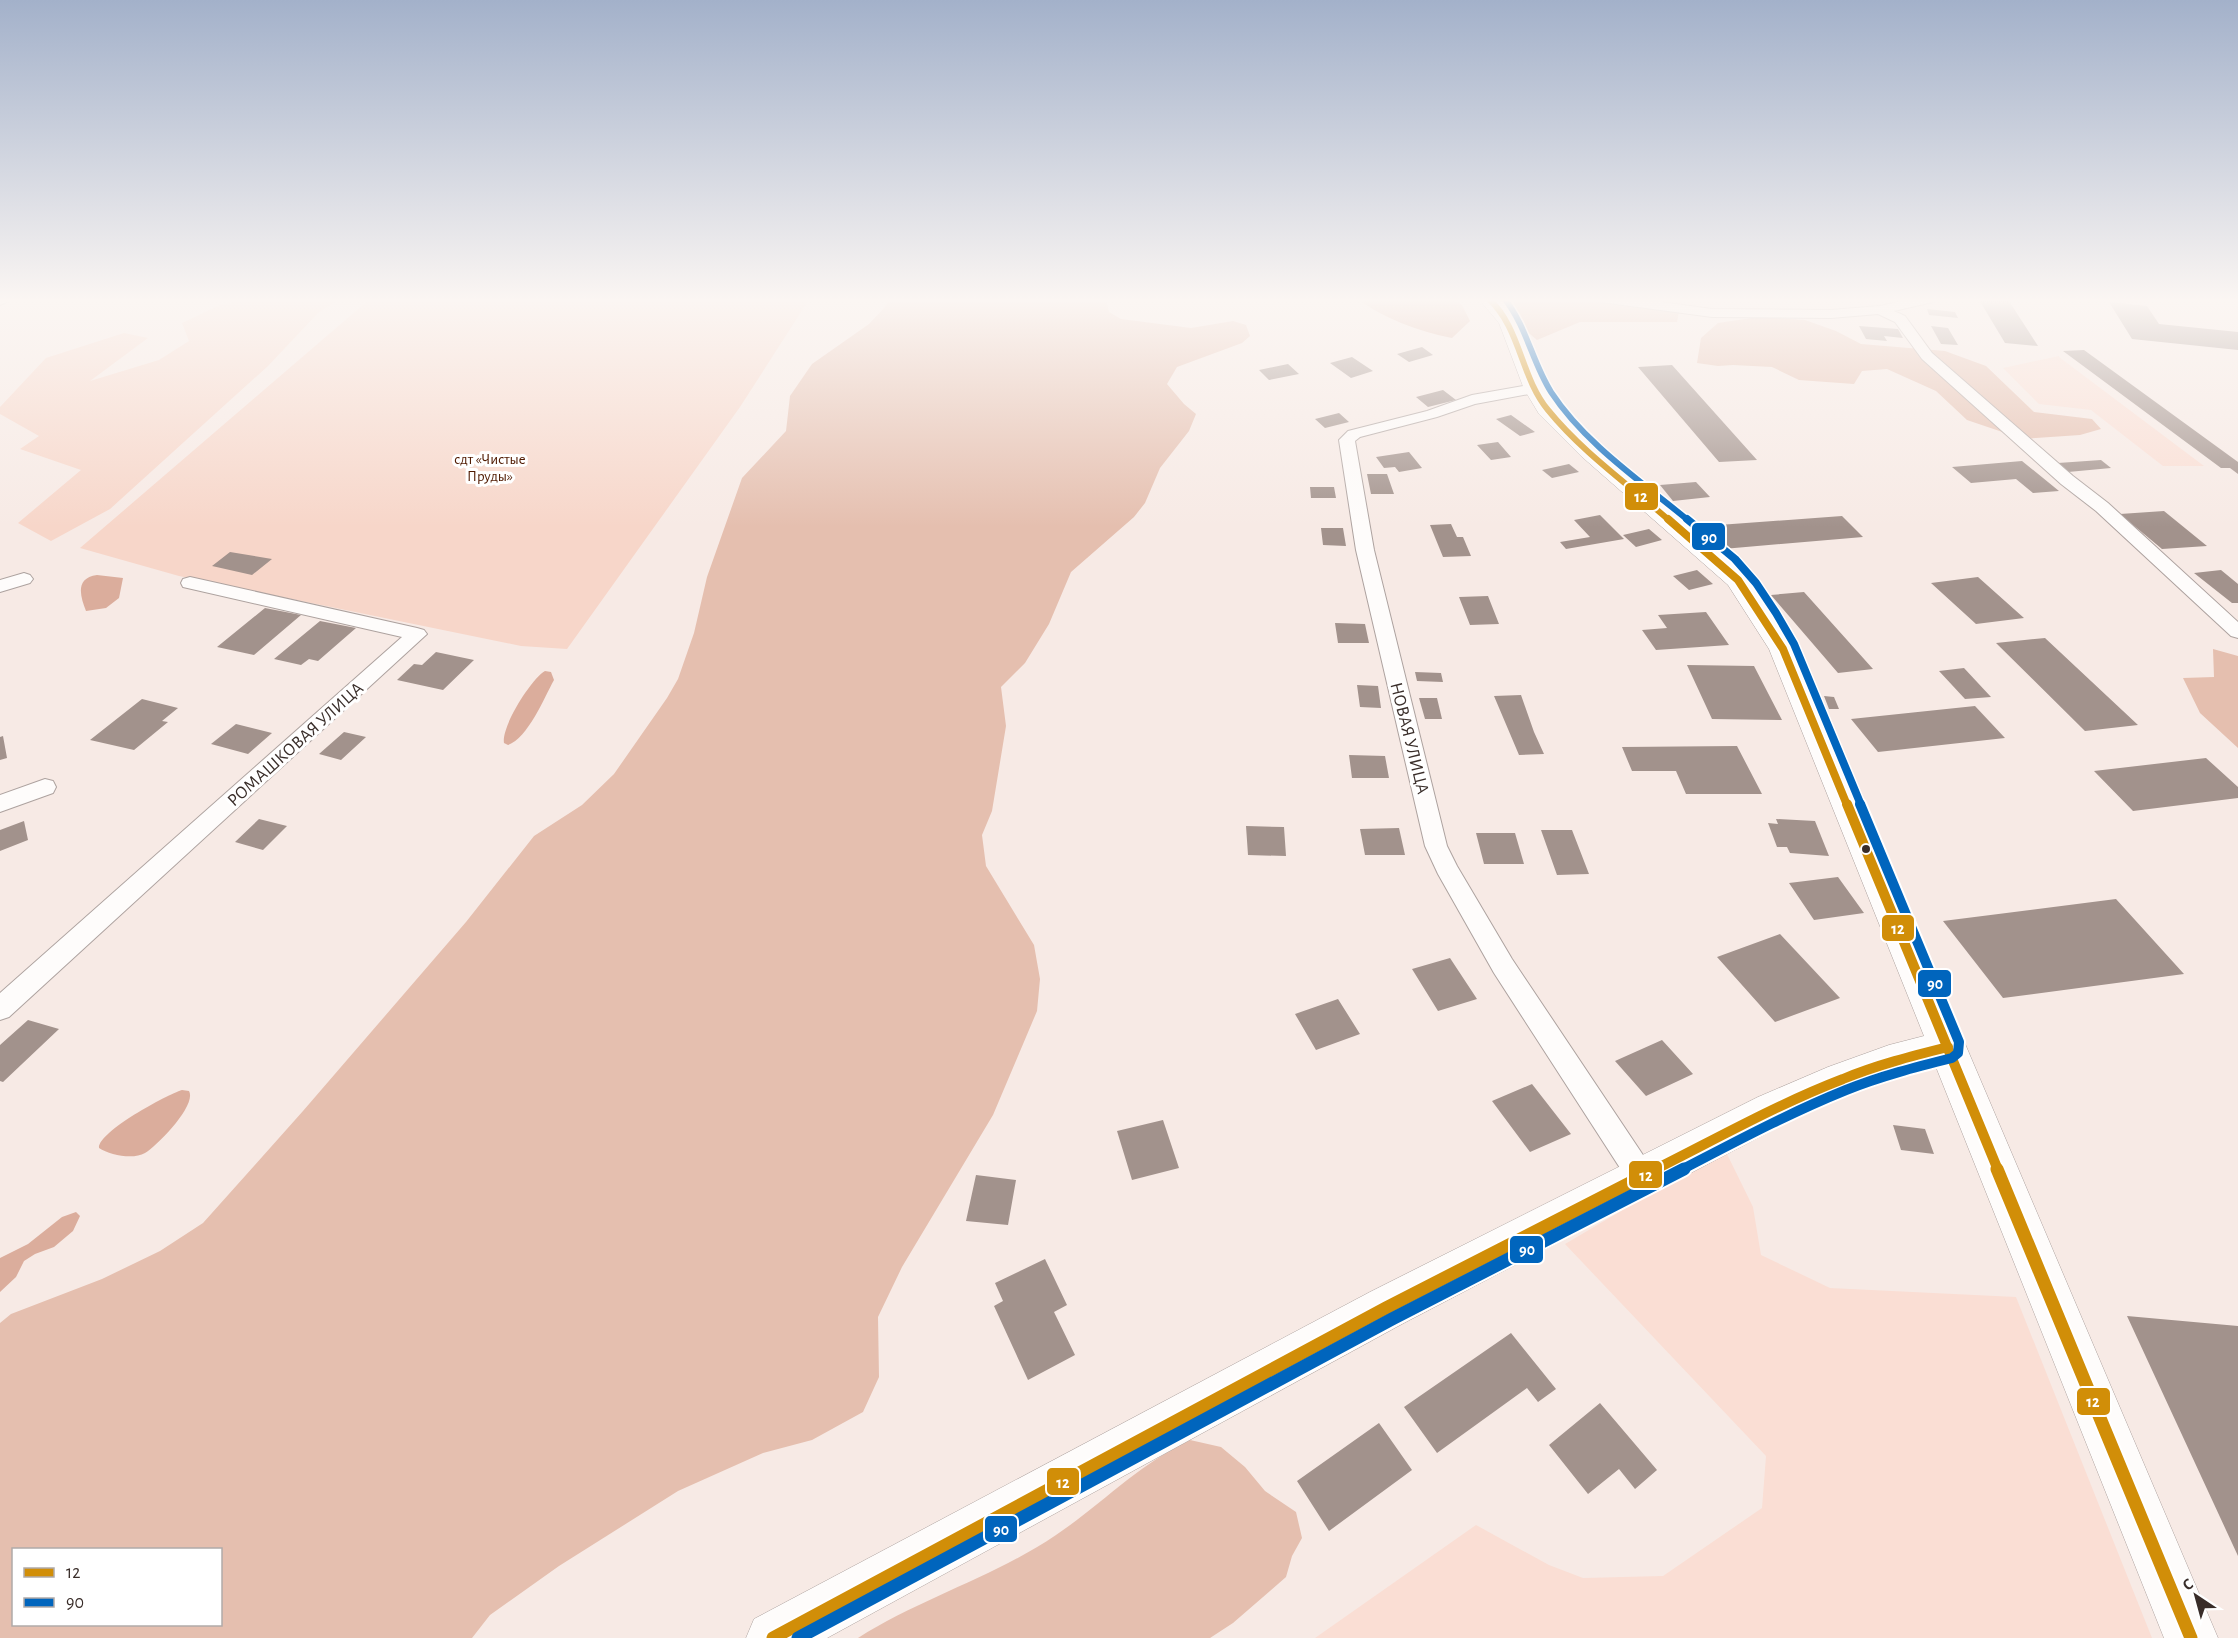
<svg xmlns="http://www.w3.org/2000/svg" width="2238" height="1638" font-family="'Alegreya Sans',sans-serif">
	<rect width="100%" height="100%" fill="#f7eae5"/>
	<!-- built -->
	<path fill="#faded4" d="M2059,356V357L2204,466H2163L2091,410L2039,404L2003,368Z
		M1725,1150L1753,1207L1761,1255L1830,1288L2016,1297L2152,1638H1315L1476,1525L1549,1565L1583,1578L1663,1576L1762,1508L1766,1456L1565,1244Z"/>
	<!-- green -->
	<path fill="#f7d6c9" d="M251,298H340L318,313L268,366L110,509L51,541L18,523L81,470L20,449L39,436L0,414V407L46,358L124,333L148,338L90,381L159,360L189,341L182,323L220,305Z
		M371,298H810L740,407L567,649L521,646L179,576L80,548Z"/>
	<!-- forest -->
	<path fill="#e5bfaf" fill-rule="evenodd" d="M889,298H1113L1107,303L1109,312L1121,319L1191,328L1233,321L1246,325L1250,336L1242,343L1177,367L1167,384L1184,404L1196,414L1189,431L1160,468L1145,503L1134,517L1071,572L1049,624L1025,663L1001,687L1006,726L992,811L982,835L986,866L1034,945L1040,979L1037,1011L993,1115L902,1267L878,1317L879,1377L863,1412L812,1440L763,1453L678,1491L559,1566L490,1615L472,1638H0V1323L11,1314L102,1279L160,1251L203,1223L303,1111L466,922L534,836L582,805L614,774L667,698L678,679L694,633L707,577L742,478L786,431L790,396L812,364L869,324L885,307ZM14,1550H220V1624H14Z
		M1508,298H1665L1680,306L1677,322H1580L1537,340L1518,324L1506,304Z
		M1758,317L1805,320L1836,331L1861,344L1945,351L1986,366L2034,412L2092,419L2101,429L2080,435L2023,439L1967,420L1936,391L1887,369L1862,371L1854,384L1799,380L1772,367L1733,365L1718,366L1697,363L1701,338L1718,323Z
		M2213,649L2238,656V748L2200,713L2183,678L2214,677Z
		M1190,1440L1221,1447L1245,1467L1265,1491L1296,1512L1302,1538L1292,1556L1286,1577L1233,1623L1210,1638H858C921,1598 994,1577 1056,1535C1102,1504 1139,1464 1190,1440Z"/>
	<!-- water -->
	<path fill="#dbad9c" d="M1356,298H1450L1462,305L1470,321L1452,338C1417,331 1385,319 1356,298Z
		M97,575L123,578L119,598L106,608L86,611C80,596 75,578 97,575Z
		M545,671L551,672L554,680C544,698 528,738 508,745L504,743C501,727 531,679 545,671Z
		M182,1090L189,1091C197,1105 158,1145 145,1153C133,1160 110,1155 99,1148C98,1132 166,1095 182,1090Z
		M76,1212L80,1216L73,1231L54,1247L35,1254L24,1261L16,1277L0,1292V1258L28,1244L62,1217Z"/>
	<!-- building -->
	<path fill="#a2928c" d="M1978,298H2007L2038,346L2005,343Z
		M2109,302L2147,306L2159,324L2238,332V350L2132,339Z
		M1927,309L1955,312L1958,318L1929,315Z
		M1859,326L1898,329L1903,338L1884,336L1887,341L1866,339Z
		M1931,326L1948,328L1958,345L1941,344Z
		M1422,347L1433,355L1409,362L1397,354Z
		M2084,350L2238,462V474L2230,468H2221L2063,351Z
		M1352,357L1373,371L1351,378L1330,363Z
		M1288,364L1299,374L1269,380L1259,370Z
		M1672,365L1757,460L1719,462L1638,367Z
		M1443,390L1456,400L1428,407L1416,397Z
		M1339,413L1349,422L1325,428L1315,419Z
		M1511,415L1535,432L1520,436L1496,419Z
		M1498,442L1511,457L1491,460L1477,445Z
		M1409,452L1422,468L1399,472L1395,467L1384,468L1376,457Z
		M2101,460L2111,468L2068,472L2058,463Z
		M2022,461L2059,491L2033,493L2016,479L1971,483L1952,467Z
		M1569,464L1579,472L1552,478L1542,470Z
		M1367,474H1387L1394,494H1371Z
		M1696,482L1710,497L1673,501L1660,485Z
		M1310,487H1334L1336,498H1311Z
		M2164,511L2207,546L2162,549L2120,514Z
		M1600,515L1624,539L1566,549L1560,542L1590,537L1574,520Z
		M1842,516L1863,537L1723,549L1705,526Z
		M1451,524L1457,537H1463L1471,556L1443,557L1430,525Z
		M1321,528H1343L1346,546L1323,545Z
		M1649,529L1662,540L1636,547L1623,535Z
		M230,552L272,559L252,575L212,566Z
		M1697,570L1713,584L1689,590L1673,576Z
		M2221,570L2238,584V603H2232L2194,573Z
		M1978,577L2024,618L1976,624L1931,583Z
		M1804,592L1873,669L1838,673L1771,595Z
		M1488,596L1499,624L1470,625L1459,597Z
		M265,608L301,615L254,655L217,647Z
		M1706,612L1729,645L1656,650L1642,630L1667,628L1658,615Z
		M320,621L356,628L318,661L309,659L301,665L274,659Z
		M1335,623L1365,624L1369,643H1338Z
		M2045,638L2138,725L2085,731L1996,643Z
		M436,652L474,660L443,690L397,680L414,664L422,665Z
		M1687,665L1754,666L1782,720L1712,719Z
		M1964,668L1991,697L1965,699L1939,671Z
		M1415,672L1441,673L1443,682L1417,681Z
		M1357,685L1378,686L1381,708L1360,707Z
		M1521,695L1534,732L1544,754L1519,755L1494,696Z
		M1824,696L1834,697L1839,709H1829Z
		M1419,698H1437L1442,719H1425Z
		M142,699L178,708L162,721L168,722L134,750L90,740Z
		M1975,706L2005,738L1878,752L1851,719Z
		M236,724L272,733L248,754L211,744Z
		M344,732L366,737L341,760L319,754Z
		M3,736L7,758L0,760V737Z
		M1737,746L1762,794H1686L1676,771H1632L1622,747Z
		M1349,755L1385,756L1389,778H1352Z
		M2206,758L2238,787V798L2133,811L2094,771Z
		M259,819L287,826L263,850L235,842Z
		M1776,819L1815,821L1829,856L1790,853L1787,847H1777L1768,823L1778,824Z
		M24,821L28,840L0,851V830Z
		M1246,826L1284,827L1286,856L1248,855Z
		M1399,828L1405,855H1365L1360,829Z
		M1541,830H1572L1589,874L1557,875Z
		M1476,833H1515L1524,864H1484Z
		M1838,877L1864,913L1814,920L1789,883Z
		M2116,899L2184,974L2003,998L1943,921Z
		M1780,934L1840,998L1775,1022L1717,957Z
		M1450,958L1477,999L1438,1011L1412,969Z
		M1338,999L1360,1034L1316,1050L1295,1014Z
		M28,1020L59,1029L3,1082L0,1081V1045Z
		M1662,1040L1693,1074L1646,1096L1615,1061Z
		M1532,1084L1571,1134L1530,1152L1492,1101Z
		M1163,1120L1179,1168L1132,1180L1117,1131Z
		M1893,1125L1925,1129L1934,1154L1901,1150Z
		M976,1175L1016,1180L1008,1225L966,1221Z
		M1045,1259L1067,1305L1054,1312L1075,1355L1028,1380L994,1306L1003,1301L995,1283Z
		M2127,1316L2238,1326V1556Z
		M1511,1333L1556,1389L1538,1402L1527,1388L1437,1453L1404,1407Z
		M1600,1403L1657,1470L1635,1489L1619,1469L1588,1494L1549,1445Z
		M1379,1423L1412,1470L1329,1531L1297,1481Z"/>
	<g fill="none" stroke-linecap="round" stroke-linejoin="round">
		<defs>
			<path id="street" d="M0,298H15L0,305Z
				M1594,298H1632L1712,309L1831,310L1880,306L1914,298H1939L1937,301L1894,311L1905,316L1932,353L2073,476L2108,503L2238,622V638L2231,636L2096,511L2061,484L1922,359L1895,322L1878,314L1831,318L1712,317L1601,302Z
				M1535,384L1540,386L1543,389L1540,392L1475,404L1437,417L1360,437L1355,441L1374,550L1447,846L1457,866L1512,959L1651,1167L1655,1176L1651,1185L1641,1189L1631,1185L1494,973L1438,874L1425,846L1356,550L1339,440L1348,431L1427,411L1472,395Z
				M24,573L30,575L33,579L30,583L0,592V580Z
				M190,577L417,628L424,630L427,634L9,1017L0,1020V993L402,637L183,587L181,583L183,579Z
				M45,779L53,781L56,787L53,793L0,812V795Z"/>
			<path id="secondary" d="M1478,298H1500C1531,327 1530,375 1557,406C1613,470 1687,514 1746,573C1763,590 1784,628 1797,649L2218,1638H2164L1936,1067L1890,1079L1856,1091L1786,1123L1402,1324L827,1638H746L754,1619L1370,1292L1758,1097L1828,1067L1889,1045L1924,1036L1769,649L1728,585L1581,456L1539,414L1524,389L1499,323Z"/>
		</defs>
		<!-- street casing -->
		<use href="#street" stroke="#ada29f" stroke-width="2"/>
		<!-- secondary casing -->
		<use href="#secondary" stroke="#ada29f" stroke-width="1"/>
		<!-- street -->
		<use href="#street" fill="#fefcfb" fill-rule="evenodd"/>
		<!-- secondary -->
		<use href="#secondary" fill="#fefcfb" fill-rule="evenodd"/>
		<defs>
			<path id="bus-1-far3" d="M1488,298C1521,328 1520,376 1548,410C1582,452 1629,485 1670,521"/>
			<path id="bus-1-far2" d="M1668,519L1738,580L1783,649L1847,805"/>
			<path id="bus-1-far1" d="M1847,804L1998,1170
				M1654,1170C1716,1139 1778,1104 1843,1079C1877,1065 1912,1056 1948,1047"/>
			<path id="bus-1" d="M1997,1169L2191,1638
				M773,1638L1386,1308L1657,1169"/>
			<path id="bus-2-far3" d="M1504,298C1527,327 1532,362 1551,392C1585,444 1642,482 1689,521"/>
			<path id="bus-2-far2" d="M1687,519L1735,559L1756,583L1776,613L1794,644L1861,805"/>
			<path id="bus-2-far1" d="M1681,1170C1735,1142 1789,1113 1846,1090C1881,1076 1916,1067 1952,1058L1958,1053L1959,1042L1860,804"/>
			<path id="bus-2" d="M798,1638L1392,1319L1684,1169"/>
		</defs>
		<!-- bus-1-far3 casing -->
		<use href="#bus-1-far3" stroke="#fff" stroke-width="9"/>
		<!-- bus-1-far2 casing -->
		<use href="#bus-1-far2" stroke="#fff" stroke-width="11"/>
		<!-- bus-1-far1 casing -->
		<use href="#bus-1-far1" stroke="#fff" stroke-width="14"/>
		<!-- bus-1 casing -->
		<use href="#bus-1" stroke="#fff" stroke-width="17"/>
		<!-- bus-2-far3 casing -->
		<use href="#bus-2-far3" stroke="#fff" stroke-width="9"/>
		<!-- bus-2-far2 casing -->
		<use href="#bus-2-far2" stroke="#fff" stroke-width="11"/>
		<!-- bus-2-far1 casing -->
		<use href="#bus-2-far1" stroke="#fff" stroke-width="14"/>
		<!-- bus-2 casing -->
		<use href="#bus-2" stroke="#fff" stroke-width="17"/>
		<!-- bus-1-far3 -->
		<use href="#bus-1-far3" stroke="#d18e08" stroke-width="6"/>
		<!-- bus-1-far2 -->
		<use href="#bus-1-far2" stroke="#d18e08" stroke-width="8"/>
		<!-- bus-1-far1 -->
		<use href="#bus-1-far1" stroke="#d18e08" stroke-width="10"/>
		<!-- bus-1 -->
		<use href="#bus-1" stroke="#d18e08" stroke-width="13"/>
		<!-- bus-2-far3 -->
		<use href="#bus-2-far3" stroke="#0065bd" stroke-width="6"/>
		<!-- bus-2-far2 -->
		<use href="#bus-2-far2" stroke="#0065bd" stroke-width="8"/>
		<!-- bus-2-far1 -->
		<use href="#bus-2-far1" stroke="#0065bd" stroke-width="10"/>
		<!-- bus-2 -->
		<use href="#bus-2" stroke="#0065bd" stroke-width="13"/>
	</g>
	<!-- sky -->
	<linearGradient id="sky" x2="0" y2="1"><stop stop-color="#a3b1ca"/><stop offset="0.57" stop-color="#fbf6f3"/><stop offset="1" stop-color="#fbf6f3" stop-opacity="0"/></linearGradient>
	<rect width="2238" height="527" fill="url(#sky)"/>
	<!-- markers -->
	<circle fill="#392d29" stroke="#fff" stroke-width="2" cx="1866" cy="849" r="5"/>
	<g text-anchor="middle" stroke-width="6" stroke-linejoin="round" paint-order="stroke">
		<!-- far-park labels -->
		<g font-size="15" fill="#501a01" stroke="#fff">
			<text x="490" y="464">сдт «Чистые<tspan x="490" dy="17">Пруды»</tspan></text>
		</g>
		<!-- street labels -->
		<g font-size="18" fill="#392d29" stroke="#fff">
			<text transform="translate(1410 738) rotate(76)" y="6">НОВАЯ УЛИЦА</text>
			<text transform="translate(295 744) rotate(-42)" y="6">РОМАШКОВАЯ УЛИЦА</text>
		</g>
	</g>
	<g stroke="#fff" stroke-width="2">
		<rect x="1624" y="482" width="35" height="29" rx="6" fill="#d18e08"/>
		<rect x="1691" y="522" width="35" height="29" rx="6" fill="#0065bd"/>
		<rect x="1881" y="914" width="34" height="28" rx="6" fill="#d18e08"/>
		<rect x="1917" y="969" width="35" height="29" rx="6" fill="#0065bd"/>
		<rect x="1628" y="1160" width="35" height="29" rx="6" fill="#d18e08"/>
		<rect x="1509" y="1235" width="35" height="29" rx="6" fill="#0065bd"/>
		<rect x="2076" y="1387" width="35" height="29" rx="6" fill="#d18e08"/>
		<rect x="1046" y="1467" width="34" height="29" rx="6" fill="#d18e08"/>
		<rect x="984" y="1515" width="34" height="28" rx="6" fill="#0065bd"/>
	</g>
	<g font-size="16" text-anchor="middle" font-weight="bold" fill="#fff">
		<text x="1641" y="502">12</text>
		<text x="1709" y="543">90</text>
		<text x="1898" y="934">12</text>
		<text x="1935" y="989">90</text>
		<text x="1646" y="1181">12</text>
		<text x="1527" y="1255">90</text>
		<text x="2093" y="1407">12</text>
		<text x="1063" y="1488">12</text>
		<text x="1001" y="1535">90</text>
	</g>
	<!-- legend -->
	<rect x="12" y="1548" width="210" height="78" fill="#ffffff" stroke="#b0aba9" stroke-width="1.5"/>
	<rect x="24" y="1568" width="30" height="9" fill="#d18e08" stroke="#b0aba9" stroke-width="1.5"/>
	<text x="66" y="1578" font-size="18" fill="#392d29">12</text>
	<rect x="24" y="1598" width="30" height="9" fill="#0065bd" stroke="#b0aba9" stroke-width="1.5"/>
	<text x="66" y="1608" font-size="18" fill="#392d29">90</text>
	<!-- north arrow -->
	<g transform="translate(2196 1596) rotate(324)" stroke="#ffffff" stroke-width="4.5" paint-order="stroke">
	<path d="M0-4.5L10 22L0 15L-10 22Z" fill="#392d29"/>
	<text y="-9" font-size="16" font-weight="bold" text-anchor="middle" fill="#392d29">С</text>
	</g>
</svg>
